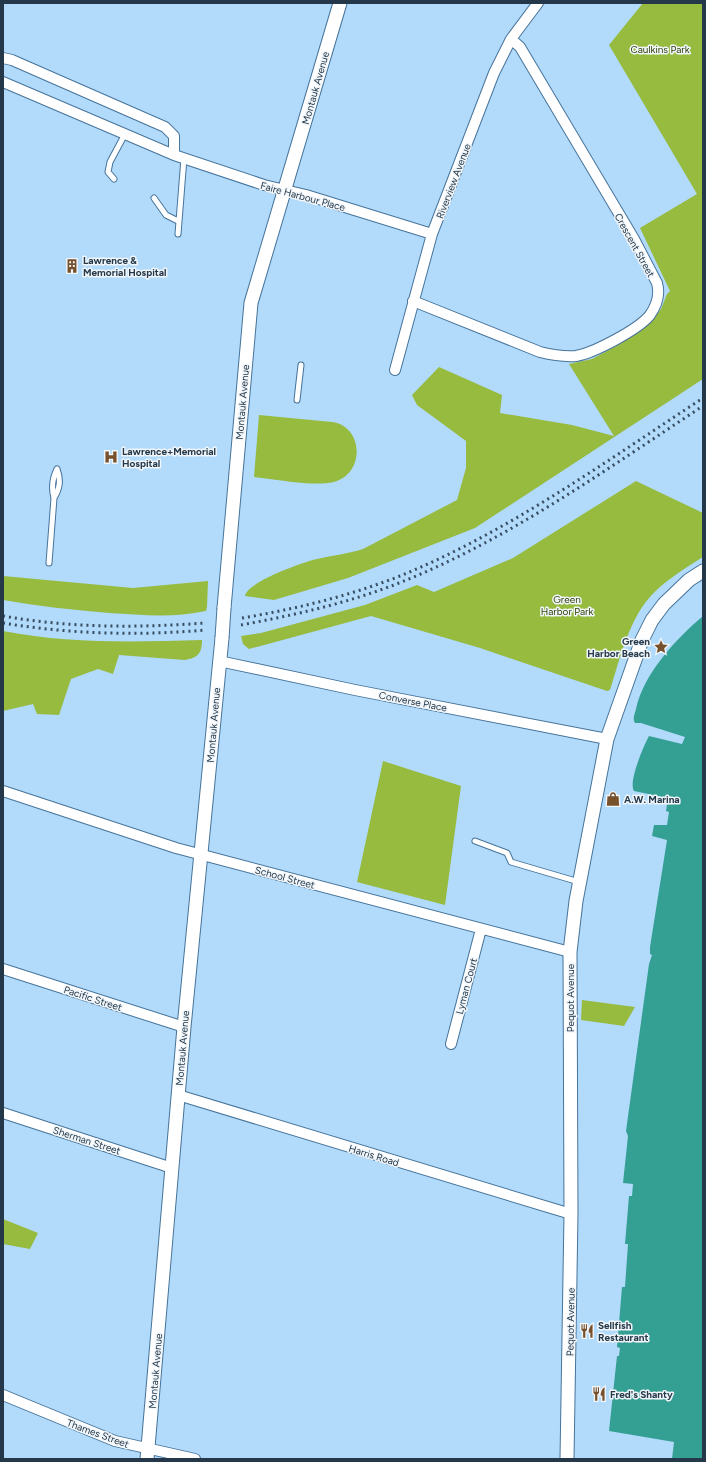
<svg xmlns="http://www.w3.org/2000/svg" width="706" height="1462" font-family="Figtree,sans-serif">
	<rect width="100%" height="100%" fill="#b2dafb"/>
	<!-- green -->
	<path fill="#96bb3e" d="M643,3H703V379L475,528L348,578L274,600L245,596C247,582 303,562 317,559C333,555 348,554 363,549L457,500L466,468V441L417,405L412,395L439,367L502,395L500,413L572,425L614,436L569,364L592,359L620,344L649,324L661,309L667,294L670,291L640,228L697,194L609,45Z
		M259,415L332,422C363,426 365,471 337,481C318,488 275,479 254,477Z
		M636,481L703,513V557C684,569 664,581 649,598C628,623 620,659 610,690L607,691L480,648L371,616L249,649L243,644L241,636L261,633L365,605L417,585L434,592L513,558Z
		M3,576L133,588L208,581L207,607L206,611C173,618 142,615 109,613C73,610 38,606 3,600Z
		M3,631C69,644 135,642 202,640C202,653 198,658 185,660L119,655L113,674L98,669L71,679L59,715L37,714L33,704L3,711Z
		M383,761L461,786L445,905L357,882Z
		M582,1000L635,1007L624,1026L581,1020Z
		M3,1219L38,1233L30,1249L3,1244Z"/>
	<!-- water -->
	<path fill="#349f93" d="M703,616V1459H672L674,1442L609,1431L617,1356H619L620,1348L617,1347L622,1287H625L628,1244H625L629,1196H632L633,1184L623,1183L628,1136L626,1131L649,964L652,955L650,954V947L667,840L652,836L654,825H667L669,812L666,811L668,798L634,791C628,782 644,745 649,736L682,744L685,737L641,723H635C632,718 635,714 636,709C644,673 676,639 703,616Z"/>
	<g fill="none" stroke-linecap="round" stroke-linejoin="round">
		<defs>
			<path id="service" d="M114,179L108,172L110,162L125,134
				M154,198L166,215L178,221
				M178,234L184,158
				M297,400L301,365
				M54,498C60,488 61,480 57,469
				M49,563L54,498C51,487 52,479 57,469
				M475,841L507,853L511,862L579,882"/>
			<path id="minor" d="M3,58L12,60L165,127L174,136V155
				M3,82L174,155L264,185L306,195L432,234
				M413,301L540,352C552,355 563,357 576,356C594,353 639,329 650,315C657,305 660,294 657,283L634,239L520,47L511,39
				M395,370L432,234L494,73L511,39L538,3
				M219,661L355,690L607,739
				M3,791L176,848L570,952
				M3,969L184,1027
				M451,1044L481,929
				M178,1095L571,1214
				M3,1113L172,1168
				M3,1395L115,1441L195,1459"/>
			<path id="tertiary" d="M224,608L251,303L340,3
				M147,1459L184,1027L222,638
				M567,1459L571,1214L570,952L576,901L607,739L642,640L652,620L664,604L689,580L703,571"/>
		</defs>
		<!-- service casing -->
		<use href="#service" stroke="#46749a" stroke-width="7"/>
		<!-- minor casing -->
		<use href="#minor" stroke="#46749a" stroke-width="12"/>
		<!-- tertiary casing -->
		<use href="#tertiary" stroke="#46749a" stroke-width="15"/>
		<!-- service -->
		<use href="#service" stroke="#fff" stroke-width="5"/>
		<!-- minor -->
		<use href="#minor" stroke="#fff" stroke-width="10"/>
		<!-- tertiary -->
		<use href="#tertiary" stroke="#fff" stroke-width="13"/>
		<!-- rail -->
		<path stroke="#384e62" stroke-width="3" stroke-dasharray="2 4" stroke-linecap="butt" d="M3,616C70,628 138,628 205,623
			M242,618C296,609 349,596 400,576C508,532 605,462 703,398
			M3,623C69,634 138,636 205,630
			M241,625C295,615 348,603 399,583C508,540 605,470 703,406"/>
		<defs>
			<path id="tertiary-bridge" d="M222,638L224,608"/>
		</defs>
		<!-- tertiary-bridge casing -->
		<use href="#tertiary-bridge" stroke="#46749a" stroke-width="15" stroke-linecap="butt"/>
		<!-- tertiary-bridge -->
		<use href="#tertiary-bridge" stroke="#fff" stroke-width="13"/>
	</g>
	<!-- icons -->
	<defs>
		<symbol id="building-bare" viewBox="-9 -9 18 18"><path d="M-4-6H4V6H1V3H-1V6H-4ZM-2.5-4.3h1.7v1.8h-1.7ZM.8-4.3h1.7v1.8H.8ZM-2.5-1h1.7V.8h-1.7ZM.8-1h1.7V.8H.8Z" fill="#76512c" stroke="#f1f6fa" stroke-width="2.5" paint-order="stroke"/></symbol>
		<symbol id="hospital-bare" viewBox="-9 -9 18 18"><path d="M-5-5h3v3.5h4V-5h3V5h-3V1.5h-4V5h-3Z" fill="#76512c" stroke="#f1f6fa" stroke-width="2.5" paint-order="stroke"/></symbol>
		<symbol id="sight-bare" viewBox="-9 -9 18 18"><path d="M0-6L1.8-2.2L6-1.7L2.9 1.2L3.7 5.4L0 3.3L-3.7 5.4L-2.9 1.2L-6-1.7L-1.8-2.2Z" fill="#76512c" stroke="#f1f6fa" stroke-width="2.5" paint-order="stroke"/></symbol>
		<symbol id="shop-bare" viewBox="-9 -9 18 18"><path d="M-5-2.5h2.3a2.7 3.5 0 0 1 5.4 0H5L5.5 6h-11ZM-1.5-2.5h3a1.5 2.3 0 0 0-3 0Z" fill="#76512c" stroke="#f1f6fa" stroke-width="2.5" paint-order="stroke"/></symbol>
		<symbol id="restaurant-bare" viewBox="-9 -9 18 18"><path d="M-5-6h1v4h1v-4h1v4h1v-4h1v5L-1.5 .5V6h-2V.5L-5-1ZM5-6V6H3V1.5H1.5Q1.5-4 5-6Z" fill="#76512c" stroke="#f1f6fa" stroke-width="2.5" paint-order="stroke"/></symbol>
	</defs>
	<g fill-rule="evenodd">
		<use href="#building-bare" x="62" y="256" width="20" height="20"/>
		<use href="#hospital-bare" x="101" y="447" width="20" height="20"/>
		<use href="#sight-bare" x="651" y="637" width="20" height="20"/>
		<use href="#shop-bare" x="603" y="789" width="20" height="20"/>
		<use href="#restaurant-bare" x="577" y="1321" width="20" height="20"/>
		<use href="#restaurant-bare" x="589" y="1384" width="20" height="20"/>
	</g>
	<g text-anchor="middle" stroke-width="3" stroke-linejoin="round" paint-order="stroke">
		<!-- park labels -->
		<g font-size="10" fill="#2f3e08" stroke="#f1f6fa">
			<text x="660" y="53">Caulkins Park</text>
			<text x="567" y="603">Green<tspan x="567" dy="12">Harbor Park</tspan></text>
		</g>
		<!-- street labels -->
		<g font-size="10" fill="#243849" stroke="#f1f6fa">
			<text transform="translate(315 88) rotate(-74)" y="4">Montauk Avenue</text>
			<text transform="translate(453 181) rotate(-69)" y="4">Riverview Avenue</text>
			<text transform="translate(303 196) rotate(15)" y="4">Faire Harbour Place</text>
			<text transform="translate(635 245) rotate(61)" y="4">Crescent Street</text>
			<text transform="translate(242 402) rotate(-85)" y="4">Montauk Avenue</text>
			<text transform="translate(413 701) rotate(11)" y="4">Converse Place</text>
			<text transform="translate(213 725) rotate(-85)" y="4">Montauk Avenue</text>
			<text transform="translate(285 877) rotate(15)" y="4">School Street</text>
			<text transform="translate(466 986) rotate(-75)" y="4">Lyman Court</text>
			<text transform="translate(93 998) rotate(18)" y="4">Pacific Street</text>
			<text transform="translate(570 998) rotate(-90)" y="4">Pequot Avenue</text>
			<text transform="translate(182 1048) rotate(-85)" y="4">Montauk Avenue</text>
			<text transform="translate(87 1140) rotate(18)" y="4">Sherman Street</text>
			<text transform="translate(374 1155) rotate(17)" y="4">Harris Road</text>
			<text transform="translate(570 1322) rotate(-89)" y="4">Pequot Avenue</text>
			<text transform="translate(155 1371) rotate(-85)" y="4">Montauk Avenue</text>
			<text transform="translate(98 1433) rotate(20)" y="4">Thames Street</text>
		</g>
		<!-- poi labels -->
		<g font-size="10" font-weight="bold" fill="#243849" stroke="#f1f6fa" text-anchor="start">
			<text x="83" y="264">Lawrence &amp;<tspan x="83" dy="12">Memorial Hospital</tspan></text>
			<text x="122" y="455">Lawrence+Memorial<tspan x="122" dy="12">Hospital</tspan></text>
			<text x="650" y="645" text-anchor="end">Green<tspan x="650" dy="12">Harbor Beach</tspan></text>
			<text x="624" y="803">A.W. Marina</text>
			<text x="598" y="1329">Sellfish<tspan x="598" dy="12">Restaurant</tspan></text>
			<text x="610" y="1398">Fred's Shanty</text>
		</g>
	</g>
	<!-- border -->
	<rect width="706" height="1462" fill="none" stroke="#243849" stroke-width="8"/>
</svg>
